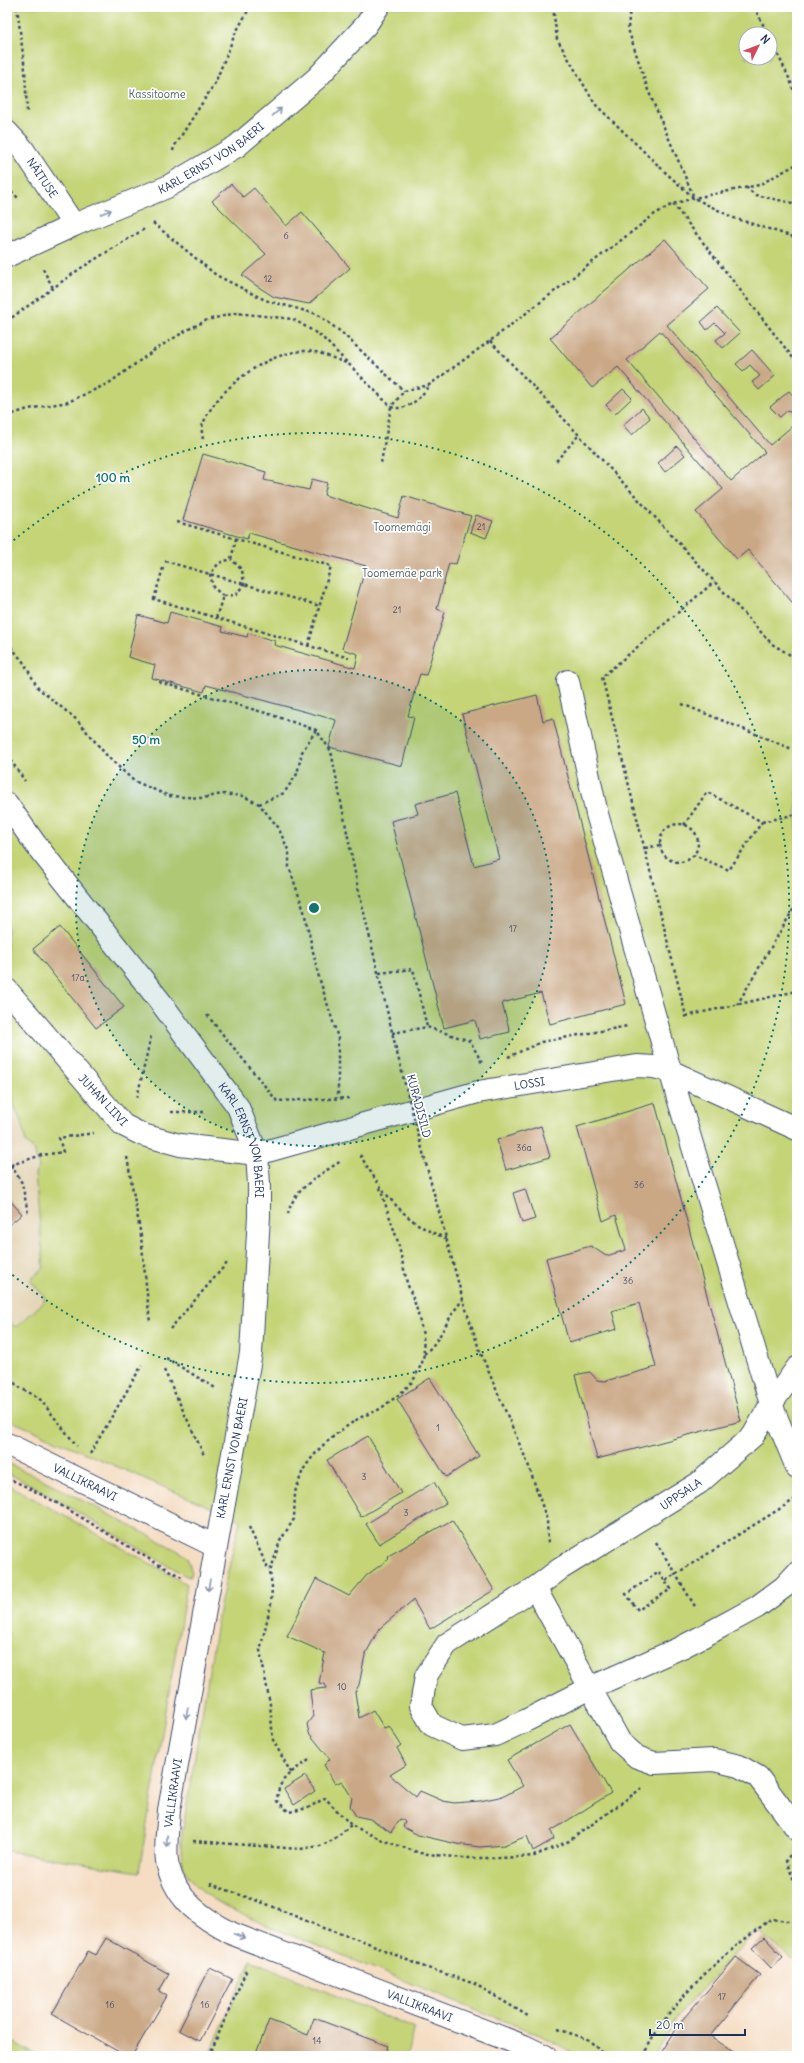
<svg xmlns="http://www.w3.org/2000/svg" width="804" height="2063" font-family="Delius,sans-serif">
	<rect width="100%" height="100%" fill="#fff"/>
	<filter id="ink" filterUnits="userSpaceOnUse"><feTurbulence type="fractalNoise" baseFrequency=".025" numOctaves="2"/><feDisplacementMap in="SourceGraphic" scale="8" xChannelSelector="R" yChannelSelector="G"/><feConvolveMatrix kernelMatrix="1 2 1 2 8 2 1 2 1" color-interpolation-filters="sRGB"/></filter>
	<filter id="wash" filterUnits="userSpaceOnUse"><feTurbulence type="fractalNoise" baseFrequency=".012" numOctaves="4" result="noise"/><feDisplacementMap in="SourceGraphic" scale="16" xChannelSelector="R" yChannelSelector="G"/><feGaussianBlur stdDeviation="0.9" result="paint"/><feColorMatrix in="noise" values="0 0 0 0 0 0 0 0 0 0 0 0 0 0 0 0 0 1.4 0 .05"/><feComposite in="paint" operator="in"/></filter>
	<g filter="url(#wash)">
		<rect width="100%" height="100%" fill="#f5ddc3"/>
		<!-- built -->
		<path fill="#e4d6b8" d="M7,1078L16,1091L42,1175L47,1299L16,1327L7,1321Z"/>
		<!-- green -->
		<path fill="#c4d477" stroke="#70826a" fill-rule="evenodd" d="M7,7H797V1963L757,1930L679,2014L653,2056H579L542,2036L263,1924C236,1911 197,1897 184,1868C181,1860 181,1849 181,1840L220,1605L240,1520L7,1419V1321L16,1327L44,1302V1296L30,1280L44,1268L35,1174L39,1167L34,1150L26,1143L21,1121L7,1088ZM746,34H770V58H746Z
			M7,1463L40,1478L184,1554L187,1557L192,1573L190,1576H186L33,1486L7,1473Z
			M7,1484L187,1584L139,1872L7,1851Z
			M251,1960L415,2029L406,2056H209Z
			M7,2038L37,2056H7Z"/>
		<g id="blocks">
			<!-- building -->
			<path fill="#caa886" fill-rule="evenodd" d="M231,184L243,197L254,188L286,226L302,212L350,268L309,304L274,297L254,284L242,275L266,254L212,201Z
				M665,239L709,289L667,325L770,445L797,422V608L748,550L737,559L696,512L723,489L618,367L592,388L550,338ZM660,331L765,452L731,481L627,360Z
				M717,308L740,333L723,348L716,340L725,333L715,323L707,330L701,322Z
				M752,350L775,376L759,390L752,382L760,376L750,365L743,371L736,364Z
				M623,389L632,398L615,414L606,405Z
				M789,391L797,400V420L788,410L780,417L770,407Z
				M642,408L650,418L632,435L623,425Z
				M677,446L685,455L665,472L658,463Z
				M203,454L266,472L264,480L309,490L312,479L327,483L324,495L398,518L404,496L471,516L456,564L449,563L437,609L445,612L426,675L420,674L413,697L408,716L414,717L402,766L329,747L336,720L206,685L204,692L152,678L155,665L128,657L138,615L167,623L170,612L223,627L222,631L247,637L248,633L275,641L274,645L355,668L358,654L342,649L366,566L249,533L247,539L183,520Z
				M476,515L493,521L486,538L470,532Z
				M537,695L543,721L553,718L626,1004L550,1024L541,993L502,1003L510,1032L480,1039L475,1020L444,1028L391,821L418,814L415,804L455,793L474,866L499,859L462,714Z
				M60,927L124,1007L96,1028L33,949Z
				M655,1103L741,1421L597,1459L575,1375L590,1372L597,1380L605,1381L656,1367L639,1303L612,1311L617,1329L569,1343L546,1258L591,1246L606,1256L626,1250L616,1215L603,1221L577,1127Z
				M541,1126L550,1157L506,1170L497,1140Z
				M525,1189L535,1219L522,1223L513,1193Z
				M7,1197L22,1214L7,1227Z
				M430,1378L479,1456L446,1477L397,1399Z
				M368,1436L401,1493L361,1517L327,1460Z
				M434,1482L446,1503L379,1544L366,1524Z
				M452,1520L494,1590L430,1629L413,1600L379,1629L365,1655L359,1685L355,1692L359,1718L373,1710L384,1728L389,1726L401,1745L397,1748L406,1765L390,1775L416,1797L420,1791L443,1801L454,1803L480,1801L504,1796L523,1786L507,1760L570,1724L611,1793L551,1831L554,1839L533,1851L527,1836L504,1845L480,1847L457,1844L418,1835L403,1827L405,1821L400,1819L391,1832L370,1819L356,1816L350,1806L352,1798L342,1781L335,1784L324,1765L330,1759L309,1733L307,1724L313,1716L310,1690L326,1688L325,1684L319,1683L325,1653L287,1636L316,1579L349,1596L367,1575L389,1559L388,1556Z
				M305,1776L315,1791L294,1805L284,1789Z
				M764,1937L783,1957L771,1968L752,1948Z
				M106,1938L169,1974L159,1991L167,1996L132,2056H126L52,2014L88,1951L96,1955Z
				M736,1957L760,1975L710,2036L740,2056H659L683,2019Z
				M210,1968L232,1979L200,2041L179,2030Z
				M314,2018L388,2046L384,2056H255L269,2020L308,2035Z"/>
		</g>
	</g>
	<g filter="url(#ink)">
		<use href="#blocks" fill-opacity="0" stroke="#3c496d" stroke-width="1"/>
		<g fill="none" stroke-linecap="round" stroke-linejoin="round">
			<defs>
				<g id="minor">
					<path id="s1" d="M7,132L22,148L74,225"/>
					<path id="s2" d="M7,256L74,225L167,187L237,146L317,78L366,25L378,7"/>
					<path d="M568,681L597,814L678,1098L771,1404L797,1468"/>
					<path id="s3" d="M7,804L36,845L159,1000L219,1081L238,1107L257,1154L259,1184V1216L251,1353L169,1810C168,1826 164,1851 168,1866C177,1901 202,1918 233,1934L524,2046L545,2056"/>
					<path id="s4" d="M7,990L123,1125L143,1135L180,1145L257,1154L478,1092L637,1066L654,1067L670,1071L797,1129"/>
					<path d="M797,1368L771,1404L753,1436L699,1483L560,1569L535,1588L447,1644L426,1676L421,1706L432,1725L462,1739L495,1735L527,1720L590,1688L682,1647L711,1632L757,1607L784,1587L797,1573"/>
					<path id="s5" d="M7,1444L215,1546"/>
					<path d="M535,1588L620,1742L637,1757L654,1763L714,1760L739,1766L758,1777L797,1829"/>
				</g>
			</defs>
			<!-- minor casing -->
			<use href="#minor" stroke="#3c496d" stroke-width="24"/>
			<!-- path -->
			<path stroke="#3c496d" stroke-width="2.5" stroke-dasharray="3 3" stroke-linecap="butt" d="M17,7L25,70L27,112
				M553,7L557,39L595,104L666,173L694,198L734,218L797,238
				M630,7L628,29L648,90L693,195
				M754,7L768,34
				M770,38L790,80L797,99
				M173,151L174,147L215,83L235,34L250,7
				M7,187L18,198
				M746,187L755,195L797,204
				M673,204L797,363
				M153,223L216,275L265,300L317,314L341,332L404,391
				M43,269L53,288
				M7,321L81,268L146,228
				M490,341L579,435L772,644L797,659
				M7,416L28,409L68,402L109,383L156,349L187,330L207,320L236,313L293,319L321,336L391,407C407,412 421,398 429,385
				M203,439C202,435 201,428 203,424C216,389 270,349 309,351C321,352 334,359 346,363
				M556,461L579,435
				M381,463L391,407L404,391L429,385L490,341L655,214L673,204L694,198L759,185L797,164
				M177,522L331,566L308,646
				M165,561L320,606
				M163,568L154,599L349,658
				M223,596L213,587L210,574L219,563L231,559L236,539
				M216,618L223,596L236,595L244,584L242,570L231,559
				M7,642L24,663L38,688L77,720L108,757L134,781L169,796L203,798L222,794L243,796L259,804L278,827L289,852V867L304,911L318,974L338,1038V1098
				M159,682L269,714L316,730L331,751L357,883L397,1053
				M682,704L797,751
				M7,755L25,781
				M259,804L284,793L297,774L302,752L316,730
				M762,822L797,814
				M660 843a19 19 0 1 1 38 0a19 19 0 1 1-38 0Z
				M684,825L707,792L762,822L729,870L694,855
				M645,848L660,845
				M379,973L413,969L427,1027
				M737,1005L797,903
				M207,1015L277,1101L350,1098
				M686,1016L797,991
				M684,1017L686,1016L602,677L714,582
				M392,1033L427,1027L470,1041L482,1063
				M508,1057L541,1042L628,1026
				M137,1098L151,1036
				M171,1112H206
				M360,1155C382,1191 404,1224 446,1238
				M127,1157L141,1236L150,1323
				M7,1160L11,1165L42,1155L63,1152L59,1138L94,1133
				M426,1164L463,1300L479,1349L528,1464L547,1520L548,1543
				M11,1165L22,1183L28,1213
				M288,1214C293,1189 321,1174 341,1161
				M170,1329L228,1262
				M424,1354C442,1340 447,1316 463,1300
				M166,1358L217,1389
				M164,1370L204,1455
				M7,1373L17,1386L39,1398L77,1446
				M90,1454L142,1365
				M7,1478C68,1504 123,1547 182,1577
				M249,1527L269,1571
				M656,1542L696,1608
				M659,1572L671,1589L638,1610L626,1594Z
				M666,1580L797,1498
				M309,1760C292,1772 278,1777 277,1801L289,1812L308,1808L325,1798L351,1825L382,1840L420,1853L462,1858H501L534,1856L569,1841L642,1788
				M291,1773L273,1740L270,1704L260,1650L271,1604L272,1587L270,1572L280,1541L294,1519L295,1492L303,1470L310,1460L321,1447L340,1431L359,1418L380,1409L401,1393L413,1381L422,1363L424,1354L423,1335L416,1306L407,1283L398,1242L380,1188
				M193,1841L300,1849L320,1846L333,1840L351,1825
				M790,1855L786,1861L797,1887
				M210,1884L269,1905L323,1928L366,1942L416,1964L475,1984L528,2016
				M558,2029L589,2040L605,2056
				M209,2056L247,1969
				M643,2056C671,1999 720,1957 771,1919L797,1922"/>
			<!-- minor -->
			<use href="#minor" stroke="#fff" stroke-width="22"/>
			<!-- path-bridge -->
			<path stroke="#3c496d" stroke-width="2.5" stroke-dasharray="3 3" stroke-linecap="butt" d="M397,1053L426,1164"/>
		</g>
		<!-- one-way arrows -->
		<defs><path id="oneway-shaft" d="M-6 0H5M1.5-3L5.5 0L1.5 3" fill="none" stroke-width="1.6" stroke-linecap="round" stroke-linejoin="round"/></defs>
		<g stroke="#8d97ae">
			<use href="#oneway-shaft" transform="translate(277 112) rotate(-41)"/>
			<use href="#oneway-shaft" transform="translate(106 212) rotate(-22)"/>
			<use href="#oneway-shaft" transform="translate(209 1585) rotate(99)"/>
			<use href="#oneway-shaft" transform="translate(187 1713) rotate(100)"/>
			<use href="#oneway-shaft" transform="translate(167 1841) rotate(91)"/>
			<use href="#oneway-shaft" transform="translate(239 1936) rotate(21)"/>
		</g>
	</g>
	<!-- distance rings -->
	<circle cx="314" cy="908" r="238" fill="#0f766e" fill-opacity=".12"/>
	<g fill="none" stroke="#0f766e" stroke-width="2" stroke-dasharray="2 4">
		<circle cx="314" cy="908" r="238"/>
		<path d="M9 544A475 475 0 1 1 9 1272"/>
	</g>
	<g text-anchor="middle" stroke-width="3.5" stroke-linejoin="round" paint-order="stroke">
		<!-- number labels -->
		<g font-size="9" fill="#474d68">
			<text x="286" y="239">6</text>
			<text x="268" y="282">12</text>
			<text x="481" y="530">21</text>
			<text x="397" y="613">21</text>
			<text x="513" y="932">17</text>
			<text x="78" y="981">17a</text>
			<text x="524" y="1151">36a</text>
			<text x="639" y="1188">36</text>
			<text x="628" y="1284">36</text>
			<text x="438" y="1431">1</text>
			<text x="364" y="1480">3</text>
			<text x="406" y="1516">3</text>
			<text x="342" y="1690">10</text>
			<text x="722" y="2000">17</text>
			<text x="110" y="2008">16</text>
			<text x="205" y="2008">16</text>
			<text x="317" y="2044">14</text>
		</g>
		<!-- park labels -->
		<g font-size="11" fill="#4e6166" stroke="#fff">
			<text x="157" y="98">Kassitoome</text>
			<text x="402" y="531">Toomemägi</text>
			<text x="402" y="577">Toomemäe park</text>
		</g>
		<!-- street labels -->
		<g font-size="11" fill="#1b2f5e" stroke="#fff">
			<text dy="4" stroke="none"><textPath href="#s2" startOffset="227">KARL ERNST VON BAERI</textPath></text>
			<text dy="4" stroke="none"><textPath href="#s1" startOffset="58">NÄITUSE</textPath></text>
			<text dy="4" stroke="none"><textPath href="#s4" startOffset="598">LOSSI</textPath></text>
			<text transform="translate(103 1100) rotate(47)" y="4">JUHAN LIIVI</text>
			<text transform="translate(419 1106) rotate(75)" y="4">KURADISILD</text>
			<text dy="4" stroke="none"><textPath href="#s3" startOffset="414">KARL ERNST VON BAERI</textPath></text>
			<text transform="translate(232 1458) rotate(-79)" y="4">KARL ERNST VON BAERI</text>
			<text dy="4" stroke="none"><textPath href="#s5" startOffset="87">VALLIKRAAVI</textPath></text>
			<text transform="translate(681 1494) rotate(-34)" y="4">UPPSALA</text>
			<text transform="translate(173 1793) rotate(-82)" y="4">VALLIKRAAVI</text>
			<text dy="4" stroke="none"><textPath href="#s3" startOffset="1449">VALLIKRAAVI</textPath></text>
		</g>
	</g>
	<circle cx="314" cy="908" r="6" fill="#0f766e" stroke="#fff" stroke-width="2"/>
	<g font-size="12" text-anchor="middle" font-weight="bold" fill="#0f766e" stroke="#fff" stroke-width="3.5" stroke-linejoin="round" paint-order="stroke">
		<text x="113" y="482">100 m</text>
		<text x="146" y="744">50 m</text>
	</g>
	<!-- margin -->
	<rect width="804" height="2063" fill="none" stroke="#fff" stroke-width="24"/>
	<!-- north arrow -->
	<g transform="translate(758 46) rotate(47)"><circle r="19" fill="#ffffff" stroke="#a4acbf"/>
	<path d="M0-3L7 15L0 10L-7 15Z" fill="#d1495b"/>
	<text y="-6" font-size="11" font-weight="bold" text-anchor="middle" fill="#1b2f5e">N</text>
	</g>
	<!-- scale -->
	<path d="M650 2029v6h95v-6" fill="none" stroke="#1b2f5e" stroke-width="2"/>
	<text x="656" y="2029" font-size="12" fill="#1b2f5e" stroke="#ffffff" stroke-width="3" paint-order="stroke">20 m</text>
</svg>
